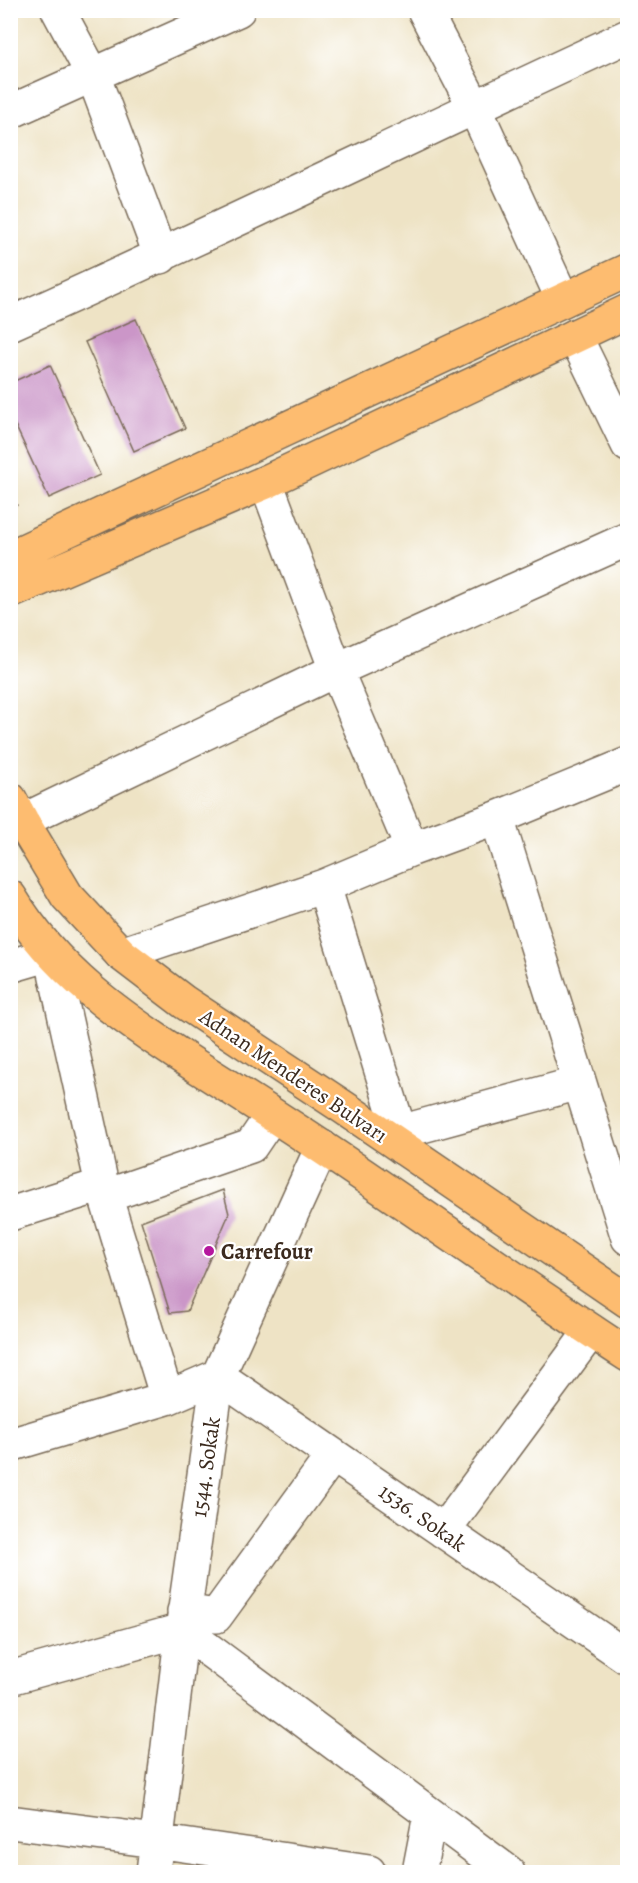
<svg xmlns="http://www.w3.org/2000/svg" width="638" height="1883" font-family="Alegreya,serif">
	<rect width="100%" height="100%" fill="#fff"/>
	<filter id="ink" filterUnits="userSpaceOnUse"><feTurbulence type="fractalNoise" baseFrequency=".0167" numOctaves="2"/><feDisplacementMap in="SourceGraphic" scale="12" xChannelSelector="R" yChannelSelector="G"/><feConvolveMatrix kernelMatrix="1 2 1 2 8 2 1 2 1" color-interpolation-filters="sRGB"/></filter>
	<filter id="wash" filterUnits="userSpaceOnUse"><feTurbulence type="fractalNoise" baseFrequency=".008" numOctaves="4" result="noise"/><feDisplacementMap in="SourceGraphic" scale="24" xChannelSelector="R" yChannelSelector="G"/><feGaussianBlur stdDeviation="1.35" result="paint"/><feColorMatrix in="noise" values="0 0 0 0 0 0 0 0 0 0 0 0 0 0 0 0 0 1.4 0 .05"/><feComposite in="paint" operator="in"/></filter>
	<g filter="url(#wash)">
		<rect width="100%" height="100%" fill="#eee3c5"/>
		<g id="blocks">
			<!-- building -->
			<path fill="#cb96c8" d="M136,319L185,428L134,451L85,342Z
				M50,365L100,475L49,498L10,414V383Z
				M10,491L17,505L10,508Z
				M223,1190L229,1214L187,1311L170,1313L141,1221Z"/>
		</g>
	</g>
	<g filter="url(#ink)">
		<use href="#blocks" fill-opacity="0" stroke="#7a6b58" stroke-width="1.5"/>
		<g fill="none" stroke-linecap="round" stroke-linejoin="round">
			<defs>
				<path id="minor" d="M58,10L93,75L161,257
					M424,10L474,106L563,300
					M10,112L238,10
					M10,324C218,231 421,131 628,36
					M575,336L628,445
					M266,482L336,670L412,849
					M497,818L628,1238
					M22,821L336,670L628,539
					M324,886L400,1132L403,1148
					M121,954L324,886L412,849L497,818L628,764
					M10,966L51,954L102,1185L167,1398
					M400,1132L579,1083
					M106,1196L251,1146L272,1115
					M10,1214L102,1185
					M10,1445L167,1398L218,1376L628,1658
					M443,1531L591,1331
					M184,1611L216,1616L333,1455
					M10,1678L182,1630L218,1376L322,1147
					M10,1822L156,1841L369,1872
					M153,1872L182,1630L508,1872
					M419,1872L430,1815"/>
				<path id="major" d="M10,557L628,270
					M10,592L266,482L628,311
					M10,799L22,821L67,896L121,954L184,1002L343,1107L628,1301
					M10,897C55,972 122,1018 193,1064C237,1092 280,1119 323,1148C425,1216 525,1288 628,1355"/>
			</defs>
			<!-- minor casing -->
			<use href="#minor" stroke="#7a6b58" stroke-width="36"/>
			<!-- major casing -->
			<use href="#major" stroke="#7a6b58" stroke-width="36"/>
			<!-- minor -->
			<use href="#minor" stroke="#fff" stroke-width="33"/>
			<!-- major -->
			<use href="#major" stroke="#fdbc70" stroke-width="33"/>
		</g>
	</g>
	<!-- markers -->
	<circle fill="#b5179e" stroke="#fff" stroke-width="2" cx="209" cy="1251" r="6"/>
	<g text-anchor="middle" stroke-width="4.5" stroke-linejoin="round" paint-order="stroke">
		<!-- street labels -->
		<g font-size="22" fill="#3b2a1e" stroke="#fff">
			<text transform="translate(294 1075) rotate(34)" y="8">Adnan Menderes Bulvarı</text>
			<text transform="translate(205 1467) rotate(-82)" y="8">1544. Sokak</text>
			<text transform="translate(423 1517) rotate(35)" y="8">1536. Sokak</text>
		</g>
		<!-- poi labels -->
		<g font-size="22" font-weight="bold" fill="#3b2a1e" stroke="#fff" text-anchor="start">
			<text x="221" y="1259">Carrefour</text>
		</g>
	</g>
	<!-- margin -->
	<rect width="638" height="1883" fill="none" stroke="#fff" stroke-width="36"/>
</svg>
